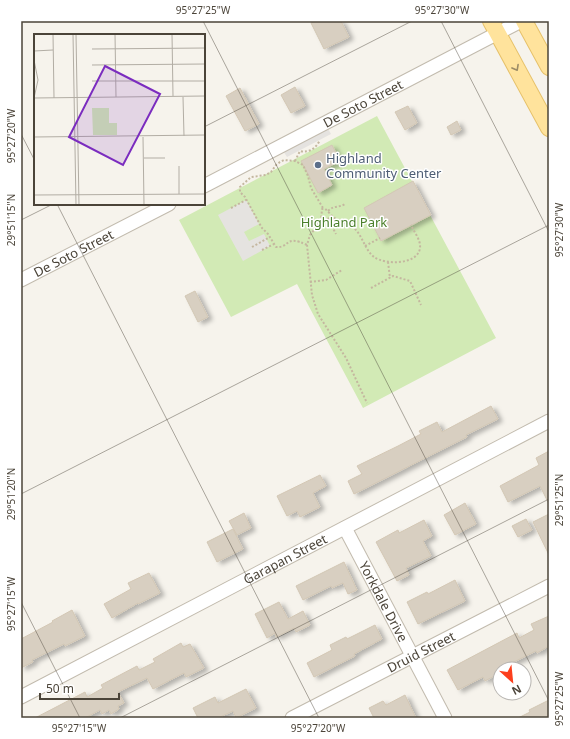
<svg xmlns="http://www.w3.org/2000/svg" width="570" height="739" font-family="'Noto Sans',sans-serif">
	<defs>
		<filter id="shadow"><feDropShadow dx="4.5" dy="2.5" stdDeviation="2" flood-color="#0004"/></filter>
	</defs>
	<rect width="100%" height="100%" fill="#f6f3ec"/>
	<!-- green -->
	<path fill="#d2eab5" d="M377,116L496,338L363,408L297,284L231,317L179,220Z"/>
	<!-- parking -->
	<path fill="#e5e3e0" d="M325,123L331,134L287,157L280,146Z
		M246,200L259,224L244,232L249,241L264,234L270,246L243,261L218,215Z"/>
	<!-- building -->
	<path fill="#d8cfc1" stroke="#d3c7b4" filter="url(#shadow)" d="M316,21H341L349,37L324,49L311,23Z
		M295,87L305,106L291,113L281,95Z
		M240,88L259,124L245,131L226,96Z
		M408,106L417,123L405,130L395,112Z
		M457,121L461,130L451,135L447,127Z
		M332,145L340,161L324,169L332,185L318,193L301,161Z
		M413,181L431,215L381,241L364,208Z
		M195,291L208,317L198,322L185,296Z
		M491,406L498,419L466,435L467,437L354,494L348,481L362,474L357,466L398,446L421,434L419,431L437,422L442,432Z
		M549,451V504L540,486L508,502L500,486L539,465L536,458Z
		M320,475L326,486L313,493L320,507L300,517L297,511L287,516L277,496Z
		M465,503L476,524L455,535L444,515Z
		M244,513L251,528L237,535L229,521Z
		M549,514V555L533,522Z
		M526,519L532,530L518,537L512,526Z
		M424,520L432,536L423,541L431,556L406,568L409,575L397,581L376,542L398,530L399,533Z
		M233,529L243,549L217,562L207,542Z
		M344,562L357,590L348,594L343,583L332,588L331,586L303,600L296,586Z
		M149,573L160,593L138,604V603L112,618L104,604L131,589L128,583Z
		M455,580L465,601L418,624L407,602L427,592L428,594Z
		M279,602L288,619L303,611L310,625L296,632L294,628L276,637L275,633L267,638L255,614Z
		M72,610L85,636L65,646L64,644L32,660L33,662L21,668V639L53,622L52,621Z
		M549,616V646L537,653L536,651L500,669V673L485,681L483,677L458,690L447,670L517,633L519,638L534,630L531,624Z
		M375,625L382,639L354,654L355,656L314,677L307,663L332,650L330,645L346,637L347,639Z
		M181,643L183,647L190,644L204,668L186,677L184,673L153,689L147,678L118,692L124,703L118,706L119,709L111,714L109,710L102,714L100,710L85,718H35L85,692L87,697L103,688L101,685L137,666L139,670L155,662L153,659Z
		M246,689L256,708L236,718L233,711L218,718H198L193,708L215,697L218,703Z
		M405,695L416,718H374L369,708L383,701L386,705Z
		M549,700V716L544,718H518L530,712L529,710Z"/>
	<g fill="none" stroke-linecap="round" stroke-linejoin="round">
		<defs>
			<g id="minor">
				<path id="s1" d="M204,186L521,21"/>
				<path id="s2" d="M21,280L169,204"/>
				<path id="s3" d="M345,528L445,718"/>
				<path id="s4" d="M21,697L549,421"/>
				<path id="s5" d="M292,718L549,586"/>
			</g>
			<path id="major" d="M491,21L549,128
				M524,21L549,67"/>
		</defs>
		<!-- minor casing -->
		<use href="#minor" stroke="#c2bbae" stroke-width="15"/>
		<!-- major casing -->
		<use href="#major" stroke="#e6c16a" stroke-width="18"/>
		<!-- path -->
		<path stroke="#c4b79f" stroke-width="2" stroke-dasharray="2 2" stroke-linecap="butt" d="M295,161L300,151C310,153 316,148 320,140
			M231,208L246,200
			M328,211C334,205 339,208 345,204
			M333,217L321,221L322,209H325C328,211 331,215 333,217C340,222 349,223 355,229C363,237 365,250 374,257C385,265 418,265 420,248C421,240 414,232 411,225
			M328,219L336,234
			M321,221L310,235L307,245L312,295L318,314L346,358L367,403
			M307,245C284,234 291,248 276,247L268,234L262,228L245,197L240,192V187L251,177L266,175L271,172L276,165L280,162L284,160L295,161L303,165L308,176L311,188L323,208
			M365,246L380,238
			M252,247L270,237
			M262,250L274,244
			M388,262L390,278
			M310,282L326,280L342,270
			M371,288L393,276L410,281L421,305"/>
		<!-- minor -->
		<use href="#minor" stroke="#fff" stroke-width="13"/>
		<!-- major -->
		<use href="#major" stroke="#ffe39c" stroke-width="16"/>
	</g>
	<!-- one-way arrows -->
	<defs><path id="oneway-chevron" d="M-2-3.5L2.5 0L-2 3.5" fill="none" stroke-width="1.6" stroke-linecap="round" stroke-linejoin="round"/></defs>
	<use stroke="#9c8c66" href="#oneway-chevron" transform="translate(516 68) rotate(61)"/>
	<!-- ticks -->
	<path fill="none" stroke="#4b4439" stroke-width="1" stroke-opacity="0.45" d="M203,21L549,701M441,21L549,232M204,127L412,21M21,134L35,161M57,204L319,718M21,220L53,204M21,494L549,225M21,602L80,718M120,718L549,499"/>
	<!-- markers -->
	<circle fill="#5c6f8a" stroke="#fff" stroke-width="1.5" cx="318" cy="165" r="4"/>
	<g text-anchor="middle" stroke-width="3" stroke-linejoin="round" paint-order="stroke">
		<!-- street labels -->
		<g font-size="13" fill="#4b4439" stroke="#fff">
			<text dy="5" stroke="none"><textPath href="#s1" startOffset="179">De Soto Street</textPath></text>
			<text dy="5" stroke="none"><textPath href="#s2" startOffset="59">De Soto Street</textPath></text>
			<text dy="5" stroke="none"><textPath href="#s4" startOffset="298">Garapan Street</textPath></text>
			<text dy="5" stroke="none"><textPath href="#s3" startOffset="83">Yorkdale Drive</textPath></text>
			<text dy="5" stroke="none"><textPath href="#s5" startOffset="145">Druid Street</textPath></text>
		</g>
		<!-- service labels -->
		<g font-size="13" fill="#4e5e75" stroke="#fff" text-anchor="start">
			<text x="326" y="163">Highland<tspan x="326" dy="15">Community Center</tspan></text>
		</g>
		<!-- park labels -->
		<g font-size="13" fill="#4a7f2a" stroke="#fff">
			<text x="344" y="227">Highland Park</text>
		</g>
	</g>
	<!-- overview -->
	<g transform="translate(34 34)">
		<rect width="171" height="171" fill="#f6f3ec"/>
		<path d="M58,74H75V89H83V101H59Z" fill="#d2eab5"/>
		<path fill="none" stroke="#b2ada4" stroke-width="1" d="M19,0L20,64M39,0L42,171M42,0L45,171M81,0L82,63M138,0L139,62M58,15L171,14M0,17L19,16M0,26L4,46L0,64M58,31L171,30M58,47H171M149,63L150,102M0,64L171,62M0,103L171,101M109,103L110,171M110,124H131M145,160V132M0,161L171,160"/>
		<path fill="#7b2cbf" fill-opacity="0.15" stroke="#7b2cbf" stroke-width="2" d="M71,32L126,60L89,131L35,103Z"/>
		<rect width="171" height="171" fill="none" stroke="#4b4439" stroke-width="2"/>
	</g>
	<!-- border -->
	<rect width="570" height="739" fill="none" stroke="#ffffff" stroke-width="44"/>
	<!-- north arrow -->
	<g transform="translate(512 681) rotate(153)"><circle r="19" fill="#ffffff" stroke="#b7b4b0"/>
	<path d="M0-3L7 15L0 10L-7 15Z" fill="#fc3f1d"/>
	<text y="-6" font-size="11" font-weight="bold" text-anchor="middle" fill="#4b4439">N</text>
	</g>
	<!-- scale -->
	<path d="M40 693v6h79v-6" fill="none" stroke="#4b4439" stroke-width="2"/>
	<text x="46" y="693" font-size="12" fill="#4b4439" stroke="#ffffff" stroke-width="3" paint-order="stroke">50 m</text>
	<rect x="22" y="22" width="526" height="695" fill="none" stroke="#4b4439" stroke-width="1.5"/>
	<g font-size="10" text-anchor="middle" fill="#4b4439">
		<text x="203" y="14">95°27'25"W</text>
		<text x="442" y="14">95°27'30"W</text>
		<text transform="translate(11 136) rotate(-90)" y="4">95°27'20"W</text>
		<text transform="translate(11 220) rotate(-90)" y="4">29°51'15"N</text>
		<text transform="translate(559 230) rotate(-90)" y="4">95°27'30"W</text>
		<text transform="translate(11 494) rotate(-90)" y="4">29°51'20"N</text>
		<text transform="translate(559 500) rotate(-90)" y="4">29°51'25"N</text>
		<text transform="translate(11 604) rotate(-90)" y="4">95°27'15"W</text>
		<text transform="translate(559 699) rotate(-90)" y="4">95°27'25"W</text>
		<text x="79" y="732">95°27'15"W</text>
		<text x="318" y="732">95°27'20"W</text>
	</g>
</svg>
